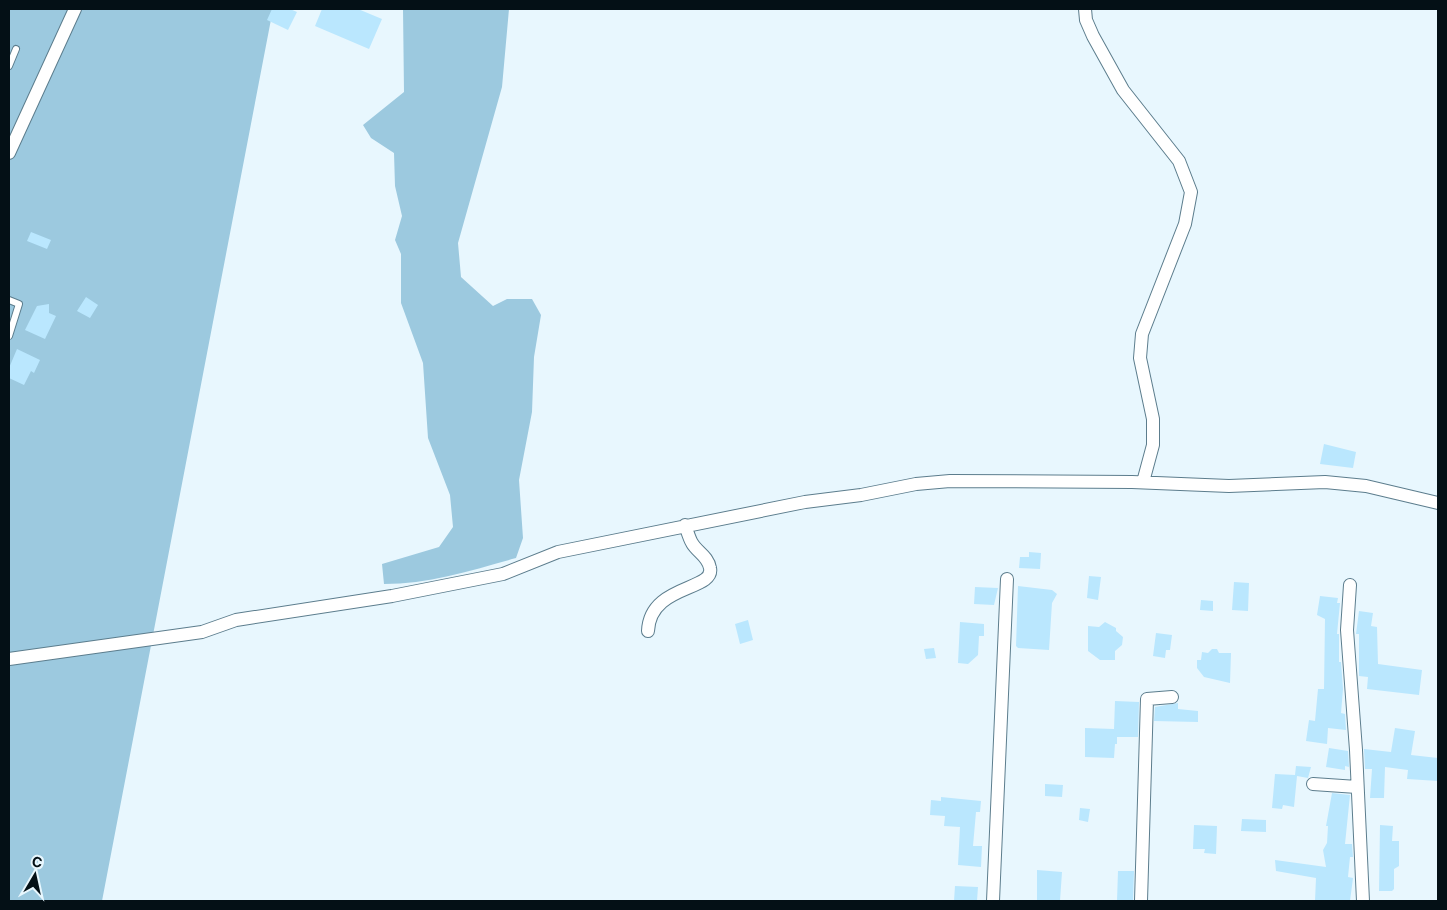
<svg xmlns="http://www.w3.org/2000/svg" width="1447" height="910" font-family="Inter,sans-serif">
	<rect width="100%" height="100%" fill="#e8f7fe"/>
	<!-- green -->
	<path fill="#9cc9df" d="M9,9H273L102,901H9Z
		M403,9H509L502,87L458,243L461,277L493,306L507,299H532L541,315L534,357L532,412L519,480L523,538L516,558C473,570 429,584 384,584L382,564L439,547L453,527L450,495L428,438L423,363L401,303V254L395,240L402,216L395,186L394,153L371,138L363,125L404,92Z"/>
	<!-- building -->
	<path fill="#bae7fe" d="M272,9H290L297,12L288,30L267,20Z
		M322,9H358L382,19L369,49L315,26Z
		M31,232L51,240L47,249L27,241Z
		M86,297L98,305L90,318L77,311Z
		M49,304V313L56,316L45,339L25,330L37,306Z
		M17,349L40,360L34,373L31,371L24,385L9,378V368Z
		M1324,444L1356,452L1353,468L1320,464Z
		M1029,552L1041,553L1040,569L1019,568L1020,557H1029Z
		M1089,576L1101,577L1098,600L1087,598Z
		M1234,582L1249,583L1248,611L1232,610Z
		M1018,586L1052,590L1057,594L1052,603L1049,650L1018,648L1016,646Z
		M975,587L998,588L994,605L974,604Z
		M1320,596L1338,598L1337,603H1340L1337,634H1339V662H1341L1343,689L1341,713L1345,714L1346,730L1328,728L1327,744L1306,741L1309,720L1315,721L1318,689H1324L1325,619L1317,615Z
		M1201,600L1213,601V611L1200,610Z
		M1359,611L1373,613L1371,626L1377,627L1378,664L1422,670L1419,695L1367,689L1368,677L1359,676V634H1356Z
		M748,620L753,640L740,644L735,624Z
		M960,622L984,624V636H979L978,655L968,664L958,663Z
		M1105,622L1116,628V631L1123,637L1122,645L1115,651V660H1100L1088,651V626L1099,627Z
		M1156,633L1172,635L1170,650H1166L1165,658L1153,656Z
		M934,648L936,658L926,659L924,649Z
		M1212,649H1217L1219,653H1231L1230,683L1204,677L1197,668V660H1201L1202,652L1208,653Z
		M1115,701L1139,702L1138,737H1117V744H1115L1114,758L1085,757V728L1114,729Z
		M1178,703V709L1198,711V722L1154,721L1155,707Z
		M1395,728L1415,731L1411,755L1438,758V781L1407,779L1408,770L1385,767L1384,798H1370L1372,769H1365L1364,749L1391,752Z
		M1329,748L1348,751L1349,767L1345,766V770L1326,767Z
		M1296,766L1311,767L1308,778L1297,776L1294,807L1283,805L1282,809L1272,808L1275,774L1295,775Z
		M1045,784L1063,785L1062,797L1045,796Z
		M1332,793L1350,795L1345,844H1352L1353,857H1350L1348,877L1353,878L1350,901H1315L1316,878L1276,871L1275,860L1326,867L1323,850L1327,843L1328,826H1326Z
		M941,797L981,801L980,812H976L973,846H982L981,867L958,865L960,827L944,826L945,816L930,815L931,800L941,801Z
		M1080,808L1090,809L1088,822L1079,820Z
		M1242,819L1266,820V832L1241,831Z
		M1194,825L1217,826L1216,854L1204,853L1205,849H1193Z
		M1380,825L1393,826L1392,841H1399V866L1394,869V889L1392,891H1379Z
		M1037,870L1062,872L1060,901H1037Z
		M1118,871H1134L1133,901H1117Z
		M955,886L978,887L977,901H954Z"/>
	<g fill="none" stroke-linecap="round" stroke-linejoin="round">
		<defs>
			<path id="lane" d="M9,66L16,49
				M9,300L19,304L9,336"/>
			<path id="street" d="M1085,9L1086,20L1093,36L1123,90L1179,161L1191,192L1185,224L1142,334L1140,358L1153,419V445L1143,482
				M9,153L75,9
				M1350,585L1347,630L1356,750L1363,901
				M648,631C650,584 715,591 710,568C708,556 697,552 692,543C689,538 687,530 685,525
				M9,659L202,632L236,620L392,596L503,574L558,552L805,502L861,495L916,484L950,481L1132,482L1229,486L1325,482L1366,486L1438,503
				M1313,784L1357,787
				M993,901L1007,579
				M1141,901L1147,699L1172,697"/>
		</defs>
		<!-- lane casing -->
		<use href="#lane" stroke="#5c7d8d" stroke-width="8"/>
		<!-- street casing -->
		<use href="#street" stroke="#5c7d8d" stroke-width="14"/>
		<!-- lane -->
		<use href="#lane" stroke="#fff" stroke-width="6"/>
		<!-- street -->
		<use href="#street" stroke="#fff" stroke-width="12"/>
	</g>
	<!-- border -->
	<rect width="1447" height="910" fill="none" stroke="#041016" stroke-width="20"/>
	<!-- north arrow -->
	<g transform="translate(35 875) rotate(9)" stroke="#e8f7fe" stroke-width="4" paint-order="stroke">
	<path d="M0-4L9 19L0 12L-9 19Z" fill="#041016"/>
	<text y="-8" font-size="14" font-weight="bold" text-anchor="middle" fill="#041016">С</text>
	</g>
</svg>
